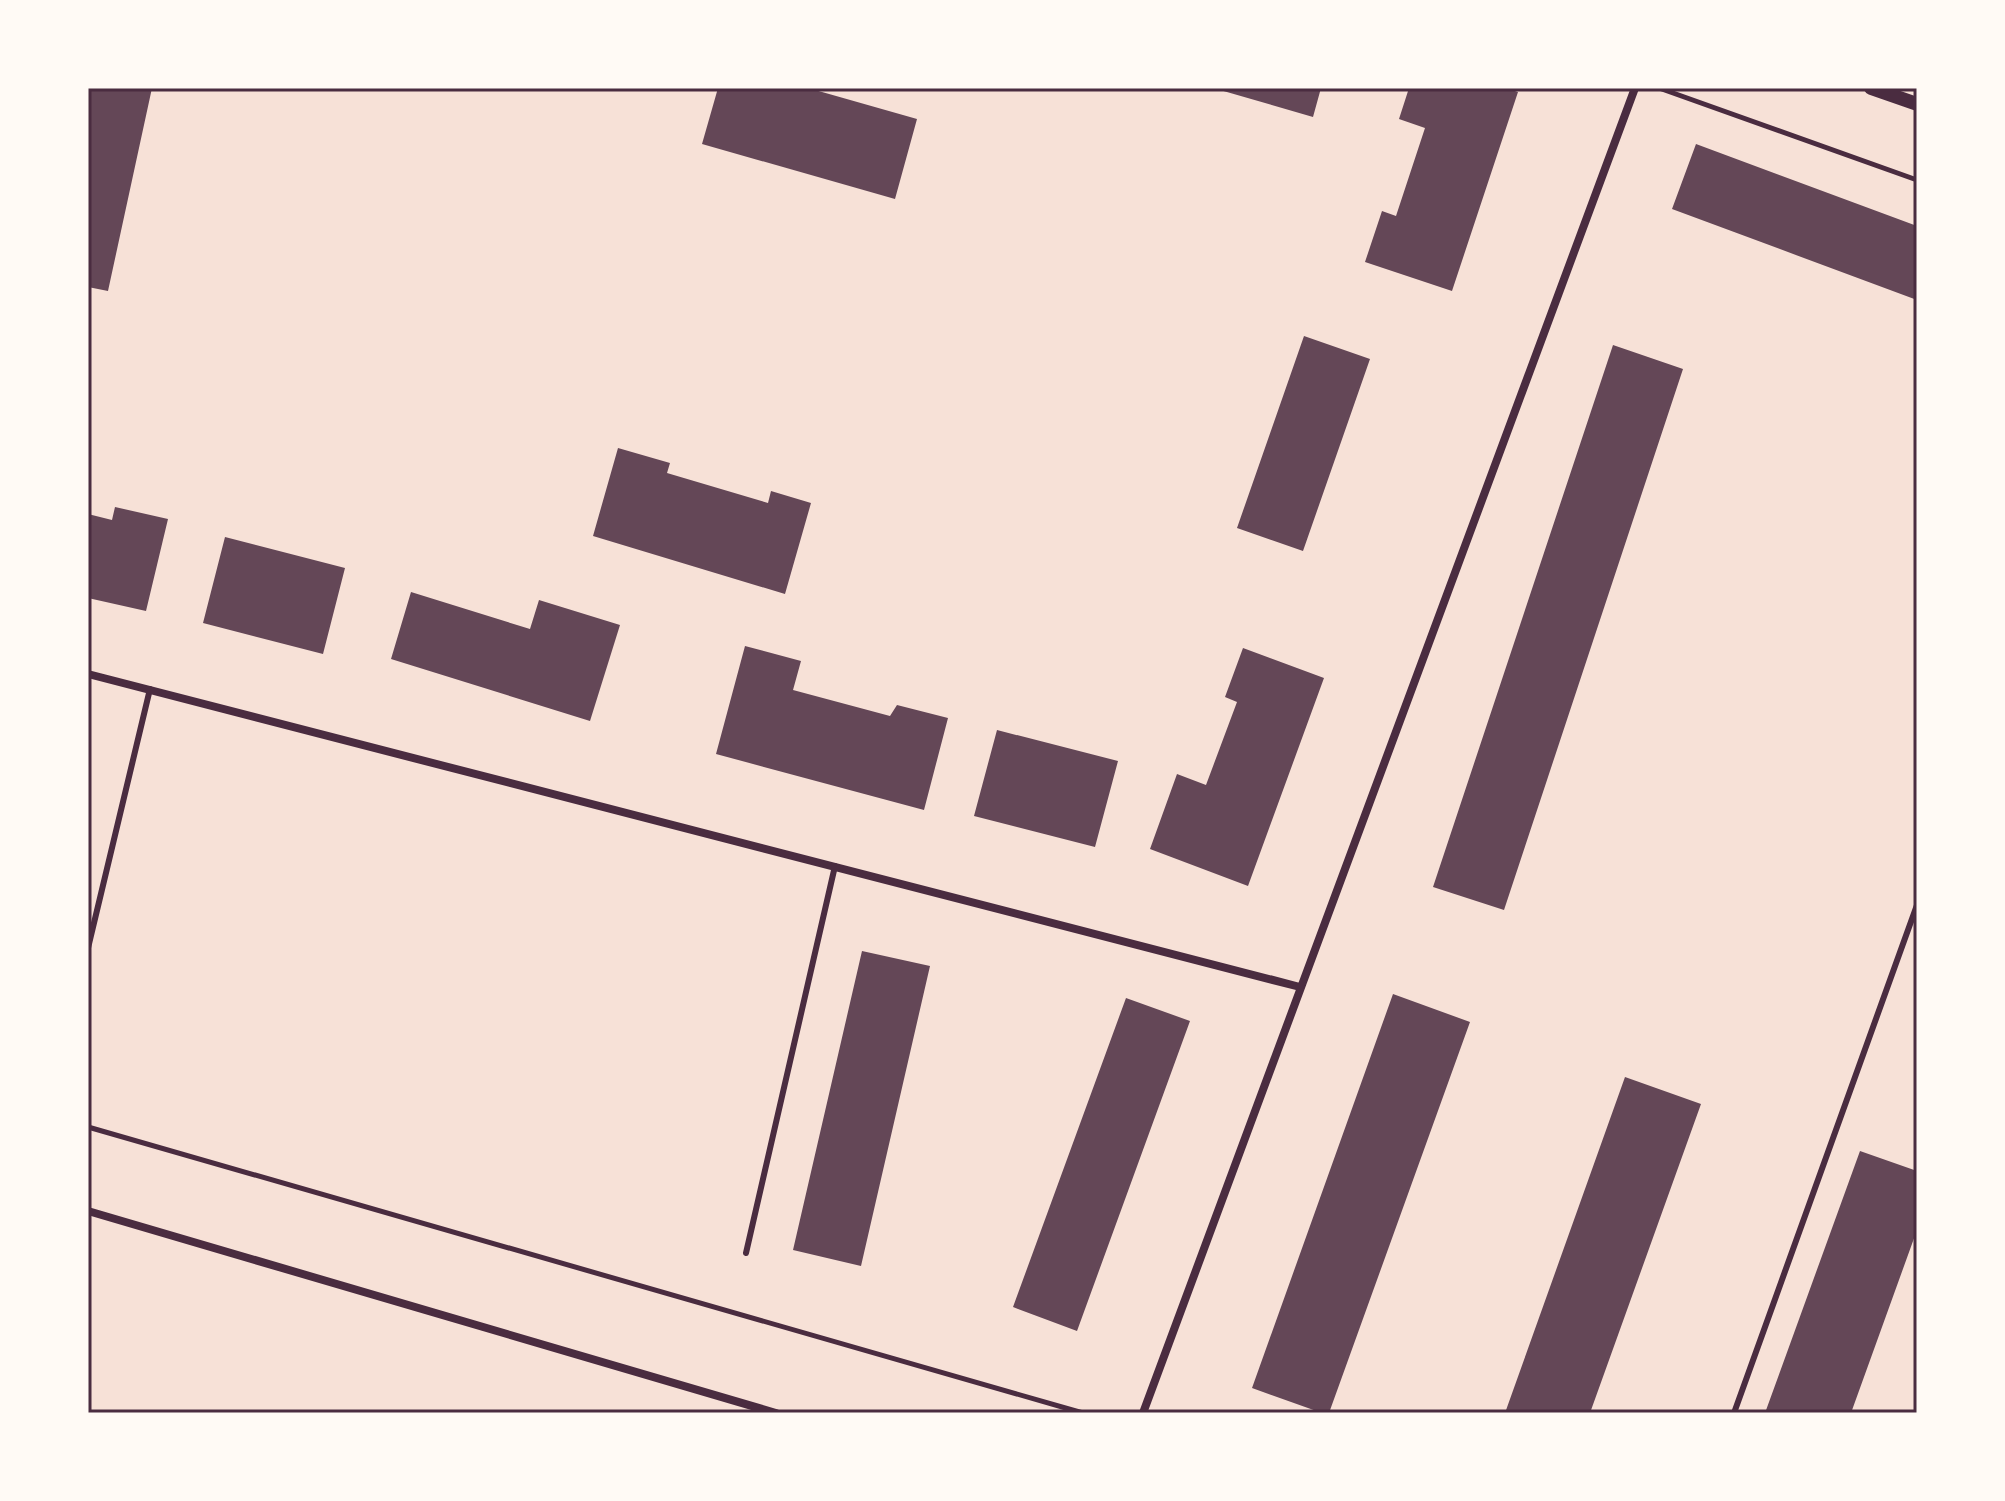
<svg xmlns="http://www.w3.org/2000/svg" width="2005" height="1501" font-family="'Golos Text',sans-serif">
	<rect width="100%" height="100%" fill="#f7e1d7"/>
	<!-- building -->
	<path fill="#644757" d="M88,88H152L108,291L88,287Z
		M718,88H808L917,119L895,199L702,144Z
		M1213,88H1321L1313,117Z
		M1409,88H1506L1518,92L1452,291L1365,262L1382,211L1396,216L1425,128L1399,119Z
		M1696,144L1917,226V300L1672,209Z
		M1304,336L1370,359L1303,551L1237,528Z
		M1613,345L1683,369L1504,910L1433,887Z
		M618,448L670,463L667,473L768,503L771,491L811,503L785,594L593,536Z
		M115,507L168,519L146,611L88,598V514L112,520Z
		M225,537L345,568L323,654L203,623Z
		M411,592L530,629L539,600L620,625L590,721L391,659Z
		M745,646L801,661L793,690L890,716L897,705L948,718L924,810L716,754Z
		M1243,648L1324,678L1248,886L1150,849L1177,774L1206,785L1237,702L1225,697Z
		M997,730L1118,761L1095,847L974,816Z
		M862,951L930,966L861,1266L793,1250Z
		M1393,994L1470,1022L1329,1413H1322L1252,1388Z
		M1126,998L1190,1021L1077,1331L1013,1307Z
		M1625,1077L1701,1104L1590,1413H1505Z
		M1860,1151L1917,1171V1230L1851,1413H1765Z"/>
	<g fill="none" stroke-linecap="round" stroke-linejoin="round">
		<!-- path -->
		<path stroke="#4a2c40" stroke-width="5" d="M1659,88L1917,180
			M88,1127L1083,1413"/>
		<!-- service -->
		<path stroke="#4a2c40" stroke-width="6" d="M88,948L150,689
			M746,1253L835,866
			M1734,1413L1917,905"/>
		<!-- minor -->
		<path stroke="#4a2c40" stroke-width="8" d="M88,674L1300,987
			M88,1211L776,1413
			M1143,1413L1635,88"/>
		<!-- tertiary -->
		<path stroke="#4a2c40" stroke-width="14" d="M1871,88L1917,104"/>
	</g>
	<!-- border -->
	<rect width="2005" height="1501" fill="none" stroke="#fffaf5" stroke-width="180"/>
	<rect x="90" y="90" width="1825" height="1321" fill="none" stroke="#4a2c40" stroke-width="3"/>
</svg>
